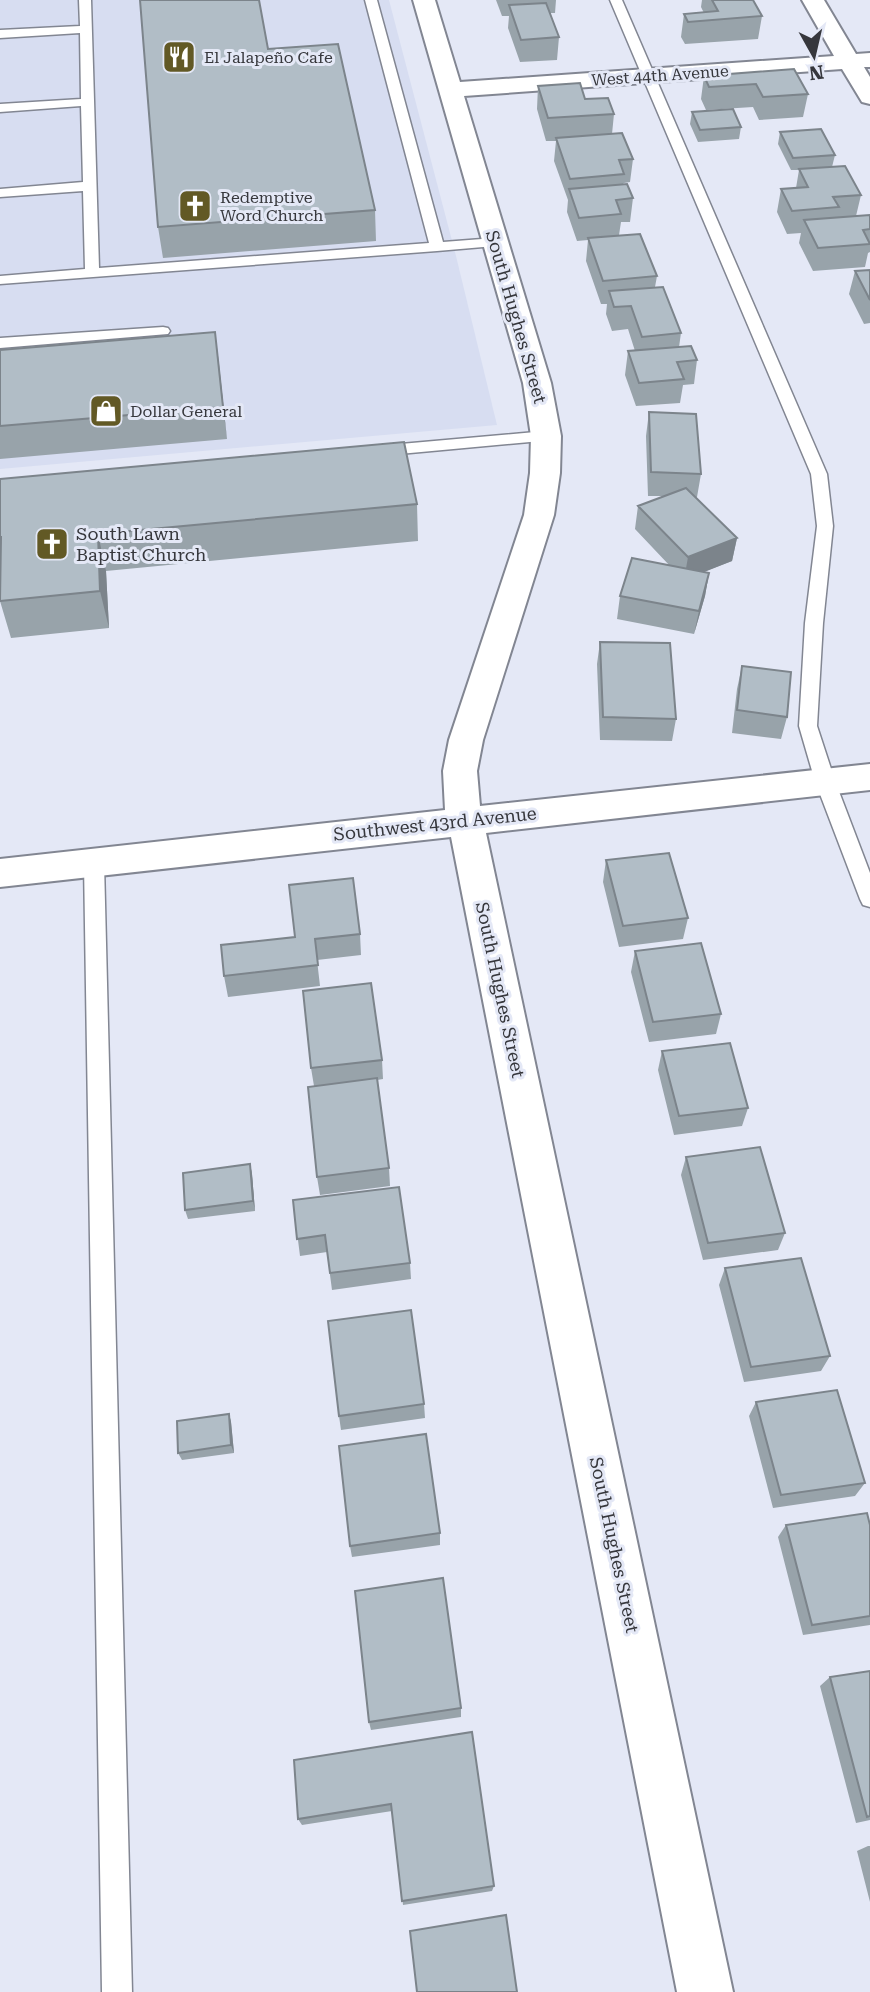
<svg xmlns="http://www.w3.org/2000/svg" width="870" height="1992" font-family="'Roboto Serif',serif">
	<rect width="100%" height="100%" fill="#e4e8f6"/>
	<!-- built -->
	<path fill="#d7ddf1" d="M0,0H389L456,256L497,425L0,469Z"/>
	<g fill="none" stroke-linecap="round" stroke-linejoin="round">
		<defs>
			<path id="service" d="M79,0H91L99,268L429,243L365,0H377L443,242L495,238L502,242L495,246L437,251L0,284V276L85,269L83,191L0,197V189L83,182L81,106L0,112V104L81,99L80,33L0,38V30L80,26Z
				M610,0H622L827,474L833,526L823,623L817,726L835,781L870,873V907L863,905L860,899L815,781L799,726L805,623L817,526L811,474Z
				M163,327L168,328L170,331L168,334L0,348V338Z
				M546,431L554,436L552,440L378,456L370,451L378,446Z
				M94,855L101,858L104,863L132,1992H102L84,863L87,858Z"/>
			<path id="minor" d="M413,0H435L460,82L834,56L802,0H824L856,54L870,53V67H864L870,77V104L862,102L842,69L464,96L551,383L561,436L560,473L554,515L483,740L477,771L480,806L870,764V790L486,833L733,1992H677L451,837L0,887V859L445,810L443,771L449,740L524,515L530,473L531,436L523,383Z"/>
		</defs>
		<!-- service casing -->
		<use href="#service" stroke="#828692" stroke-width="3"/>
		<!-- minor casing -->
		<use href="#minor" stroke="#828692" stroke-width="4"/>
		<!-- service -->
		<use href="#service" fill="#fff" fill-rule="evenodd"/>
		<!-- minor -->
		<use href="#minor" fill="#fff" fill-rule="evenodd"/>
	</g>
	<!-- wall -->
	<path fill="#98a3aa" d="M496,0H556L555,13H550L559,37L557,60L520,62L508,28L509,16H502Z
		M702,0H753L762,16L758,39L685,44L681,37L684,14L704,13L701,7Z
		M268,49L375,210L376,241L163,258L158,227Z
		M794,69L808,94L803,117L759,120L753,107L706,110L701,99L704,76Z
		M538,86L585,99L614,114L612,134L633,159L630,182L624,183L623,184L633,198L630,222H621L619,235L657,276L655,287L681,333L679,347L697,360L694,384L683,385L680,403L636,406L625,375L628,351H635L628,329L612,331L606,314L607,304H601L586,261L588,240L577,241L567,212L568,200L554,161L556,141H546L537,109Z
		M692,112L741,127L739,139L698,142L690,124Z
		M780,132L835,155L832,167L861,195L856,216L870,215V252L868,253L865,267L813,271L799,243L801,233L787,234L777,212L781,189L796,188L799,170H791L778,144Z
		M870,270V323L864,324L849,294L855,271Z
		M215,332L227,439L0,459V350Z
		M649,412L701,474L697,497H696L737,538L732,561L703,572L709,573L705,596L694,634L617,619L620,596L670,566L635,529L638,506L664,496H648L646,436Z
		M0,479L417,504L418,541L106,571L109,628L11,638L0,601Z
		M600,642L676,719L672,741L600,740L597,664Z
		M742,666L787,717L781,739L732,733L737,689Z
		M606,860L688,918L683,939L619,947L603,882Z
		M360,934L361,955L317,960L320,986L228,997L224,976L221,945Z
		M635,951L721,1014L716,1034L649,1042L631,972Z
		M662,1051L748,1108L742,1126L674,1135L658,1070Z
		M382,1060L383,1079L377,1080L389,1168L390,1186L320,1195L317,1177L314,1086L311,1068Z
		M686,1157L785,1233L778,1250L703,1260L681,1175Z
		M250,1164L252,1174L255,1211L188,1219L185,1210Z
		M293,1200L410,1263L411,1279L332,1290L327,1252L300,1256Z
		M725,1268L830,1356L821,1371L744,1382L719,1285Z
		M756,1402L865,1483L855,1496L773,1508L749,1416Z
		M424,1404L425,1418L341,1430L339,1416Z
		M229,1414L231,1422L234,1453L182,1460L178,1453Z
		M786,1525H870V1625L803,1635L778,1537Z
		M440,1533V1545L352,1557L350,1546Z
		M870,1671V1820L856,1823L820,1686L830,1677Z
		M461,1708V1717L371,1730L369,1722Z
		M472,1732L494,1886L492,1891L403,1905L392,1811L302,1825L298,1819Z
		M868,1846H870V1902L857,1851Z"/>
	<!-- shaded-wall -->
	<path fill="#7c848b" d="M215,332L219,364L227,439L223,407Z
		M98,534L106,571L109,628L100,591Z
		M737,538L732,561L684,580L688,557Z
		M709,573L705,596L694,634L699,611Z
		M250,1164L252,1174L255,1211L253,1201Z
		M229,1414L231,1422L234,1453L231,1445Z"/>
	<!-- building -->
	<path fill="#b1bdc6" stroke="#7c848b" stroke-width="2" d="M140,0H259L268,49L338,44L375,210L158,227Z
		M712,0H753L762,16L688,22L684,14L718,11Z
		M546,3L559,37L521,40L509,5Z
		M794,69L808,94L763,97L756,84L709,87L704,76Z
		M580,83L585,99L608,98L614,114L548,118L538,86Z
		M733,109L741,127L700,130L692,112Z
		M821,129L835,155L793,158L780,132Z
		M622,133L633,159L619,160L624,174L570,179L556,138Z
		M845,166L861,195L833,197L839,207L792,211L781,189L808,187L799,169Z
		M627,184L633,198L616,200L621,214L579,218L569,189Z
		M870,215V229L863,230L870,244L818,248L804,220Z
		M640,234L657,276L603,281L588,238Z
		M870,270V300L855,271Z
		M663,287L681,333L642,337L631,306L614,307L609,291Z
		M215,332L223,407L0,426V350Z
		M691,346L697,360L677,362L684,379L639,383L628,351Z
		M649,412L696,414L701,474L651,472Z
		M404,442L417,504L98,534L100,591L0,601L1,537H0V479Z
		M686,488L737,538L688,557L638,506Z
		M632,558L709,573L699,611L620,596Z
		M600,642L670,643L676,719L603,717Z
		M742,666L791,672L787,717L737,710Z
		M669,853L688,918L623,926L606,860Z
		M353,878L360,934L315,939L318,965L224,976L221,945L295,937L289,885Z
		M701,943L721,1014L653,1022L635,951Z
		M371,983L382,1060L311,1068L303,991Z
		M730,1043L748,1108L679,1116L662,1051Z
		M377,1078L389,1168L317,1177L308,1087Z
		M760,1147L785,1233L708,1243L686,1157Z
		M250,1164L253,1201L185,1210L183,1173Z
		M399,1187L410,1263L330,1273L325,1235L297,1239L293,1200Z
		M801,1258L830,1356L751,1367L725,1268Z
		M411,1310L424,1404L339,1416L328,1321Z
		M837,1390L865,1483L781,1495L756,1402Z
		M229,1414L231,1445L178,1453L177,1421Z
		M426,1434L440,1533L350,1546L339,1446Z
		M867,1513L870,1525V1616L812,1625L786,1525Z
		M443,1578L461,1708L369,1722L355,1591Z
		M870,1671V1816L867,1817L830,1677Z
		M472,1732L494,1886L402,1901L391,1804L298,1819L294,1760Z
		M506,1915L517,1992H417L410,1931Z"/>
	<!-- icons -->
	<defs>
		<symbol id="restaurant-square" viewBox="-11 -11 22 22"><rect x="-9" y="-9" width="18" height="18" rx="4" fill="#625925" stroke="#e4e8f6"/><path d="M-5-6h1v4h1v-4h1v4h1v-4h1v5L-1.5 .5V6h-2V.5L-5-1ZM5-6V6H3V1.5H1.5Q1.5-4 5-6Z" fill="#fff"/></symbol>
		<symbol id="church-square" viewBox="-11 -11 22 22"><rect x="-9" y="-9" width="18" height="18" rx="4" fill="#625925" stroke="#e4e8f6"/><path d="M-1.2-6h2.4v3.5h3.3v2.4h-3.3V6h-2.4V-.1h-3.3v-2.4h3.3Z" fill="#fff"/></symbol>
		<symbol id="shop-square" viewBox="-11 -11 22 22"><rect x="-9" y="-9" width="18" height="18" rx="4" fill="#625925" stroke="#e4e8f6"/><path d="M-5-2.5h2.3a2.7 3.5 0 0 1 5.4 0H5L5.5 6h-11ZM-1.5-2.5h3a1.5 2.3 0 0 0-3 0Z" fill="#fff"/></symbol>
	</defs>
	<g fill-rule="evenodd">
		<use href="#restaurant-square" x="160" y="38" width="38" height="38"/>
		<use href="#church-square" x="176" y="187" width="38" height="38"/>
		<use href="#shop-square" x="87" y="392" width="38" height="38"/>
		<use href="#church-square" x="33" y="525" width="38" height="38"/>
	</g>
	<g text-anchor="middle" stroke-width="6" stroke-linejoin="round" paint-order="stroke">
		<!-- far-poi labels -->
		<g font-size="16" fill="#36373c" stroke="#e4e8f6" text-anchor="start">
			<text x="204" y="63">El Jalapeño Cafe</text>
			<text x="220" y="203">Redemptive<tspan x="220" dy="18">Word Church</tspan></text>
			<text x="130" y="417">Dollar General</text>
		</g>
		<!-- far-street labels -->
		<g font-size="16" fill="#36373c" stroke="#e4e8f6">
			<text transform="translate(660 75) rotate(-4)" y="6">West 44th Avenue</text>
		</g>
		<!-- street labels -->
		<g font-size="18" fill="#36373c" stroke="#e4e8f6">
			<text transform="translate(516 317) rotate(74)" y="6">South Hughes Street</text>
			<text transform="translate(435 824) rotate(-6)" y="6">Southwest 43rd Avenue</text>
			<text transform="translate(500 990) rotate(78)" y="6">South Hughes Street</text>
			<text transform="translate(614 1545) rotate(78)" y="6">South Hughes Street</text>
		</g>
		<!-- poi labels -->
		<g font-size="18" fill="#36373c" stroke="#e4e8f6" text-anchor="start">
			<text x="76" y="540">South Lawn<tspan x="76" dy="21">Baptist Church</tspan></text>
		</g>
	</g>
	<!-- north arrow -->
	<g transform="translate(814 56) rotate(172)" stroke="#e4e8f6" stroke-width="5" paint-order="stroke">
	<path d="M0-5L12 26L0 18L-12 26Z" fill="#36373c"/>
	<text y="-10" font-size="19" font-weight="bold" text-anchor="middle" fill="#36373c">N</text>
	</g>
</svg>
